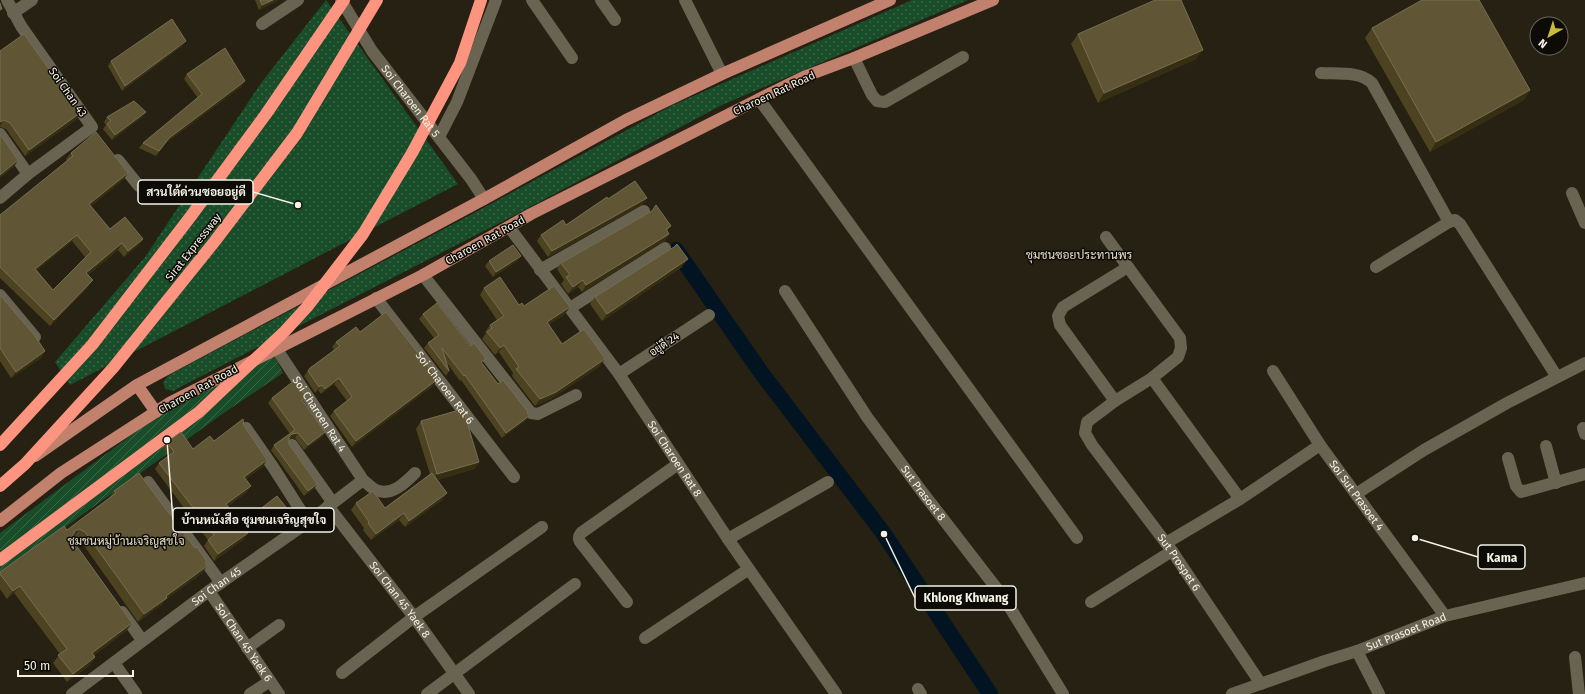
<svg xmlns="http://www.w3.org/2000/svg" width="1585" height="694" font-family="'Fira Sans',Sarabun,sans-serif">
	<defs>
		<pattern id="grass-dots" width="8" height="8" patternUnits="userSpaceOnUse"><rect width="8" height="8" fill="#194c28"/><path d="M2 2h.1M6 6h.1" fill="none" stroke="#3b6647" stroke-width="1.8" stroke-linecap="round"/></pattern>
		<pattern id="garden-furrows" width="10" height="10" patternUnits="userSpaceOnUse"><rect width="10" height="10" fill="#194c28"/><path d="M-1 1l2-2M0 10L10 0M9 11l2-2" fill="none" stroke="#3b6647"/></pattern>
	</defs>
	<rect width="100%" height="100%" fill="#262112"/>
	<!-- grass -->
	<path fill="url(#grass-dots)" d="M326,0L458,184L70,385L55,362L145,257L261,83Z
		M912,0H968L722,105L511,217L188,383L173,391L165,389L163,382L169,375L461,220L673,105Z"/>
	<!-- garden -->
	<path fill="url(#garden-furrows)" d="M275,357L283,373L221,415L0,574V533L138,430L174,407L266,359Z"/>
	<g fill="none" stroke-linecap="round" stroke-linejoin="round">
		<!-- canal -->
		<path stroke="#021421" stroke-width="16" d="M676,250L760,371L884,534L990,694"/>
		<!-- minor -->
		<g stroke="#696452" stroke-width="12">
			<path id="s1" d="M341,0L372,51L471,179L484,199"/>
			<path d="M532,0L572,58"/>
			<path d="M601,0L615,20"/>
			<path d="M685,0L722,74"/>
			<path d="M13,13L32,0"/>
			<path d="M262,24L298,0"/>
			<path d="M854,58L872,95L877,101L885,102L963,57"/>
			<path d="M1321,73C1337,74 1360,71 1372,83L1449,222"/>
			<path d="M759,99L1077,538"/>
			<path d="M0,134L28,174"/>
			<path d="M439,137L457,102L496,0"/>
			<path d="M118,160L139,186"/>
			<path d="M1572,193L1585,223"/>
			<path d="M0,198L28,174L92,127L21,26L7,0"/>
			<path id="s2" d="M509,227L619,374L728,539L836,694"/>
			<path id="s3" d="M1106,237L1180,338L1181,348L1178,357L1152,378L1115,401L1087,422L1085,433L1092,445L1172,551L1261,684"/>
			<path d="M1376,267L1449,222L1455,220L1460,224L1557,377"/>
			<path d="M540,270L644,211"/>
			<path d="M423,275L531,413L538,414L576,395"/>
			<path id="s4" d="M785,291L867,417L920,489L1004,598L1063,694"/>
			<path d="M0,295L35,337"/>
			<path id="s5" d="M376,298L514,477"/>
			<path d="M570,308L665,248"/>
			<path id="s6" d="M276,348L363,480C367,483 371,488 376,490C391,497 405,483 415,473"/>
			<path id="s7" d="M1273,371L1320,445L1445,616"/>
			<path d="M619,374L709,315"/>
			<path d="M1152,378L1240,499"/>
			<path d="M1115,401L1060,325L1058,316L1063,307L1128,267"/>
			<path d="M246,428L273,467L308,522"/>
			<path d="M1583,428L1585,434"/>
			<path d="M292,445L333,503"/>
			<path d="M1546,446L1556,483"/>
			<path d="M1508,458L1516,486L1521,492L1585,474"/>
			<path d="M148,482L221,583"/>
			<path d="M1356,494L1424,450L1507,403L1585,363"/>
			<path id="s8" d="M328,506L414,617L469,694"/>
			<path d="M728,539L828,482"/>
			<path d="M1166,543L1240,499L1320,445"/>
			<path id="s9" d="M209,591L279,694"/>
			<path d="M627,602L585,548C581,543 576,539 581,533L678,464"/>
			<path d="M1091,602L1172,551"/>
			<path d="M122,612L142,640"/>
			<path d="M645,638L749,569"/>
			<path d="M247,648L279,625"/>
			<path d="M1357,651L1379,694"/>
			<path d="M1575,657L1579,694"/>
			<path d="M114,663L136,694"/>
			<path d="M342,673L414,617L542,527"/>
			<path d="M918,689L921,694"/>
			<path id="s10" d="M72,694L209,591L308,522L363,480"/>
			<path d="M250,694L270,681"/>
			<path d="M427,694L575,584"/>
			<path id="s11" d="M1232,694L1325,661L1357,651L1445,616L1585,583"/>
		</g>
		<!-- major -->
		<path stroke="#c1816d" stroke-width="12" d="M137,385L156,412
			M35,456L137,385L484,199L626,120L722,74L890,0
			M0,521L61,473L171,402L423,275L531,214L759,99L806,76L854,58L993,0"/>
		<!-- highway -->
		<path stroke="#fc947f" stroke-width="12" d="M0,445L92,345L191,216L266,114L344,0
			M0,486L25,464L113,368L215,241L297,133L377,0
			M0,560L199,412L285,331L307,307L363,234L412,153L460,63L481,0"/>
	</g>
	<!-- wall -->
	<path fill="#4e4320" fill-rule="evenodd" d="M255,0H279L259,10Z
		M1372,28L1530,90L1524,100L1430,152L1365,38Z
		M1078,34L1196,59L1098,103L1071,44Z
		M182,46L122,91L108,66L111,61Z
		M0,51L76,120L25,156L6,129L0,127Z
		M187,74L242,86L166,143L156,156L139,148L143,143L198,98L184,79Z
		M143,116L112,140L103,129L106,125L104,122L107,117Z
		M71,153L128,173L124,179L91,206L110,229L143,239L139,245L124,257L118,250L88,275V287L50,326L0,278V215L67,161L66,159ZM72,241L85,257L53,290L37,270Z
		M608,199L643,204L548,257L537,241L541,235L566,225Z
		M656,205L671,226L667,231L669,234L665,241L582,292L578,287L568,294L561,284L564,280L557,269L561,263L652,211Z
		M674,247L682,267L602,321L590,304L595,297Z
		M521,256L517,261L493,277L485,266L489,261Z
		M484,288L519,305L565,314L548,325L562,344L600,366L551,399L535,406L512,376L513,373L499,352L495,355L482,339L486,333L485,332L490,325L497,320L480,295Z
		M0,295L45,351L41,358L11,378L0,361Z
		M423,314L483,364L498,384L527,413L529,416L525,421L502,438L461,380L460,381L447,363L449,371L446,376L424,348L428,343L434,338L419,319Z
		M360,332L438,379L434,385L352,447L330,416L334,411L347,401L334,384L321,394L318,390L315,393L304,376L310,368L334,350L332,347L336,342Z
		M306,397L303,401L325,432L322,437L304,450L295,438L289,439V444L317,484L314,489L304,496L271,450L274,445L290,434L268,403L272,398Z
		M421,421L479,462L474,469L437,480L447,493L442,500L405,527L399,520L371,540L363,530L364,528L351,510L356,503L385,508L430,474L416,429Z
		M244,426L267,460L263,466L246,479L247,492L228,506L248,533L244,539L214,561L204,546L208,540L155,469L159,463L168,456L163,448L167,442L193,449L214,441Z
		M114,491L207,566L202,573L165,600L161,605L138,622L80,540L74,537H72L73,541L132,623L126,631L94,655L95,657L90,665L67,682L53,663L60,654L14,593L7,599L0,589V572L67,530L109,498Z
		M286,507L283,512L264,526L255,514L259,510Z"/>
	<!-- shaded-wall -->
	<path fill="#362e11" d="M273,0H279L259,10L262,5Z
		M186,41L182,46L122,91L125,86Z
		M1203,50L1196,59L1098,103L1104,93Z
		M245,81L242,86L166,143L156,156L169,138Z
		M1530,90L1524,100L1430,152L1436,142Z
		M146,112L143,116L112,140L115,135Z
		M80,113L76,120L25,156L29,150Z
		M4,120L0,126V122Z
		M18,160L14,167L0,178V175Z
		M128,173L124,179L85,211L89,204Z
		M647,198L643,204L548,257L552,251Z
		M669,234L665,241L582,292L586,285Z
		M77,235L72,241L31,275L35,269Z
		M143,239L139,245L124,257L128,251Z
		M122,243L118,250L82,280L86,273Z
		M521,256L517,261L493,277L496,272Z
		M688,259L682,267L602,321L607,314Z
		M93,280L88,287L50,326L54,320Z
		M583,280L578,287L568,294L573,287Z
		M570,307L565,314L542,329L547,322Z
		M504,345L499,352L495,355L500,348Z
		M45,351L41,358L11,378L16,372Z
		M605,359L600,366L551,399L535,406L540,399Z
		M339,378L334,384L321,394L325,389Z
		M438,379L434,385L352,447L356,441Z
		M322,385L318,390L315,393L319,387Z
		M529,416L525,421L502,438L506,433Z
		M325,432L322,437L304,450L308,445Z
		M298,433L295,438L288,439L285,442L292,434Z
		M267,460L263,466L240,483L244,477Z
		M479,462L474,469L432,482L437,474Z
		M317,484L314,489L304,496L308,491Z
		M251,486L247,492L222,510L226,504Z
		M447,493L442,500L405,527L409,521Z
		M286,507L283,512L264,526L268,521Z
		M404,513L399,520L371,540L376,534Z
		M79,529L74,537L69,538L75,531Z
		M248,533L244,539L214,561L218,554Z
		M207,562L202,569L207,566L202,573L165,600L161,605L138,622L144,614Z
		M20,586L14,593L7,599L13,591Z
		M132,623L126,631L87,660L92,653Z
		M95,657L90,665L67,682L73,674Z"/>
	<!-- building -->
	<path fill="#605636" stroke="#776e52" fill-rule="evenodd" d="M260,0H273L262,5Z
		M1155,0H1181L1203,50L1104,93L1078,34Z
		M1422,0H1479L1530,90L1436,142L1372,28Z
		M0,3L2,9L0,10Z
		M172,19L186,41L125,86L111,61Z
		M24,34L80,113L29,150L10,123L4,120L0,122V51Z
		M225,48L245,81L169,138L159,151L143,143L202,94L187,74Z
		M134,101L146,112L115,135L107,124L111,121L107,117Z
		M96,132L128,173L89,204L110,229L125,217L143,239L128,251L122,243L86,273L93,280L54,320L0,267V215L73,156L71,153ZM77,235L91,252L53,290L35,269Z
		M0,134L18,160L0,175Z
		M635,181L647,198L552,251L541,235L563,220L566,225L607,197L608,199Z
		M656,205L671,226L666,229L669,234L586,285L583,280L573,287L566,277L570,275L561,263L652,211Z
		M677,244L688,259L607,314L595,297L674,247Z
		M513,245L521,256L496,272L489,261Z
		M500,277L519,305L522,303L524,306L554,286L570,307L547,322L562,344L584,329L605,359L556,392L540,399L516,369L519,367L504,345L500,348L487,332L492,328L490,325L504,316L484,288Z
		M0,295L35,336L45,351L16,372L0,348Z
		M437,303L470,346L474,343L486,359L481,362L498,384L503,380L528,412L527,413L529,416L506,433L465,375L464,376L442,348L449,371L428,343L439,335L423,314Z
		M386,312L438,379L356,441L334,411L352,397L339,378L325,389L322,385L319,387L308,371L310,368L340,346L336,342L356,327L360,332Z
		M295,380L306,397L302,400L325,432L308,445L298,433L292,434L289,437V444L317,484L308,491L274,445L295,430L272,398Z
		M463,409L479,462L437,474L421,421Z
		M243,419L244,426L267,460L244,477L251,486L226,504L248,533L218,554L208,540L214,535L159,463L174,452L167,442L181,432L193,449L210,436L214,441Z
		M139,473L195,548L197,547L207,562L205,563L207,566L166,596L167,598L144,614L85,532L79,529L75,531L72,537L73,541L132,623L92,653L95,657L73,674L58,655L67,649L20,586L13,591L0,574V572L64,526L67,530L116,493L114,491Z
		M432,473L447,493L409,521L404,513L376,534L368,523L369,522L356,503L373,491L385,508Z
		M277,496L286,507L268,521L259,510Z"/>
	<g text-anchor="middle" stroke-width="3" stroke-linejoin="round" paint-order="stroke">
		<!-- street labels -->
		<g font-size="11" fill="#f5f2e8" stroke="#0d0b05">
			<text transform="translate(68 92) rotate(55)" y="4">Soi Chan 43</text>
			<text transform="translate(774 93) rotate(-25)" y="4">Charoen Rat Road</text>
			<text dy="4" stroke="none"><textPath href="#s1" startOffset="123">Soi Charoen Rat 5</textPath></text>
			<text transform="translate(485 240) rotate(-29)" y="4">Charoen Rat Road</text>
			<text transform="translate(193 247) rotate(-52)" y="4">Sirat Expressway</text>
			<text transform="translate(664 344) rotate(-34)" y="4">อยู่ดี 24</text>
			<text dy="4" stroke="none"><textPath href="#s5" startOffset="113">Soi Charoen Rat 6</textPath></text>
			<text transform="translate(198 389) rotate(-29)" y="4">Charoen Rat Road</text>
			<text dy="4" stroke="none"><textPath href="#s6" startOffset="79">Soi Charoen Rat 4</textPath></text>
			<text dy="4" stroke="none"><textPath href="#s2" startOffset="285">Soi Charoen Rat 8</textPath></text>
			<text dy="4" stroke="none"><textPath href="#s4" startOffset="245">Sut Prasoet 8</textPath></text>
			<text dy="4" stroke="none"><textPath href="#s7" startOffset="150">Soi Sut Prasoet 4</textPath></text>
			<text dy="4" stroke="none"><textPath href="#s3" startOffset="428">Sut Prospet 6</textPath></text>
			<text dy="4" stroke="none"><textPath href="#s10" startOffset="180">Soi Chan 45</textPath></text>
			<text dy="4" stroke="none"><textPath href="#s8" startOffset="118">Soi Chan 45 Yaek 8</textPath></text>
			<text dy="4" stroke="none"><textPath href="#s11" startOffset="185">Sut Prasoet Road</textPath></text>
			<text dy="4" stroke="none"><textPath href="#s9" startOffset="62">Soi Chan 45 Yaek 6</textPath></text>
		</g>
		<!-- neighbourhood labels -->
		<g font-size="12" fill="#e4deca" stroke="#0d0b05">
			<text x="1079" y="259">ชุมชนซอยประทานพร</text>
			<text x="126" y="545">ชุมชนหมู่บ้านเจริญสุขใจ</text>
		</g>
	</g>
	<!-- callouts -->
	<path fill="none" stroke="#f5f2e8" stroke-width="1.5" d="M298 205L253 192M167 440L173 520M1415 538L1478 557M884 534L915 598"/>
	<g fill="#f5f2e8" stroke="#0d0b05" stroke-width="1.5">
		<circle cx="298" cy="205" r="4"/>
		<circle cx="167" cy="440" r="4"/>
		<circle cx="1415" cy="538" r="4"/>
		<circle cx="884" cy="534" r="4"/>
	</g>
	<g fill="#0d0b05" stroke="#f5f2e8" stroke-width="1.5">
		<rect x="138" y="180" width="115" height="24" rx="4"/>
		<rect x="173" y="508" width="161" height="24" rx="4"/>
		<rect x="1478" y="545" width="47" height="24" rx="4"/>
		<rect x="915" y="586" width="101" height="24" rx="4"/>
	</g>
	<g font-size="12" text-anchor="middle" font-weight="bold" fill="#f5f2e8">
		<text x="196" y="196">สวนใต้ด่วนซอยอยู่ดี</text>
		<text x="254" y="524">บ้านหนังสือ ชุมชนเจริญสุขใจ</text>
		<text x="1502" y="562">Kama</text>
		<text x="966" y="602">Khlong Khwang</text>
	</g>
	<!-- north arrow -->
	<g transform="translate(1549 36) rotate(219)"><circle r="19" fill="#0d0b05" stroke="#6a6760"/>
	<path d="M0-3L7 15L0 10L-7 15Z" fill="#c7bb3b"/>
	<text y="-6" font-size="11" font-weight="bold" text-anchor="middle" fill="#f5f2e8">N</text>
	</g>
	<!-- scale -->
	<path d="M18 670v6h115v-6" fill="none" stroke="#f5f2e8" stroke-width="2"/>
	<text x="24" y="670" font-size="12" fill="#f5f2e8" stroke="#0d0b05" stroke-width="3" paint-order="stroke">50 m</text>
</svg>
